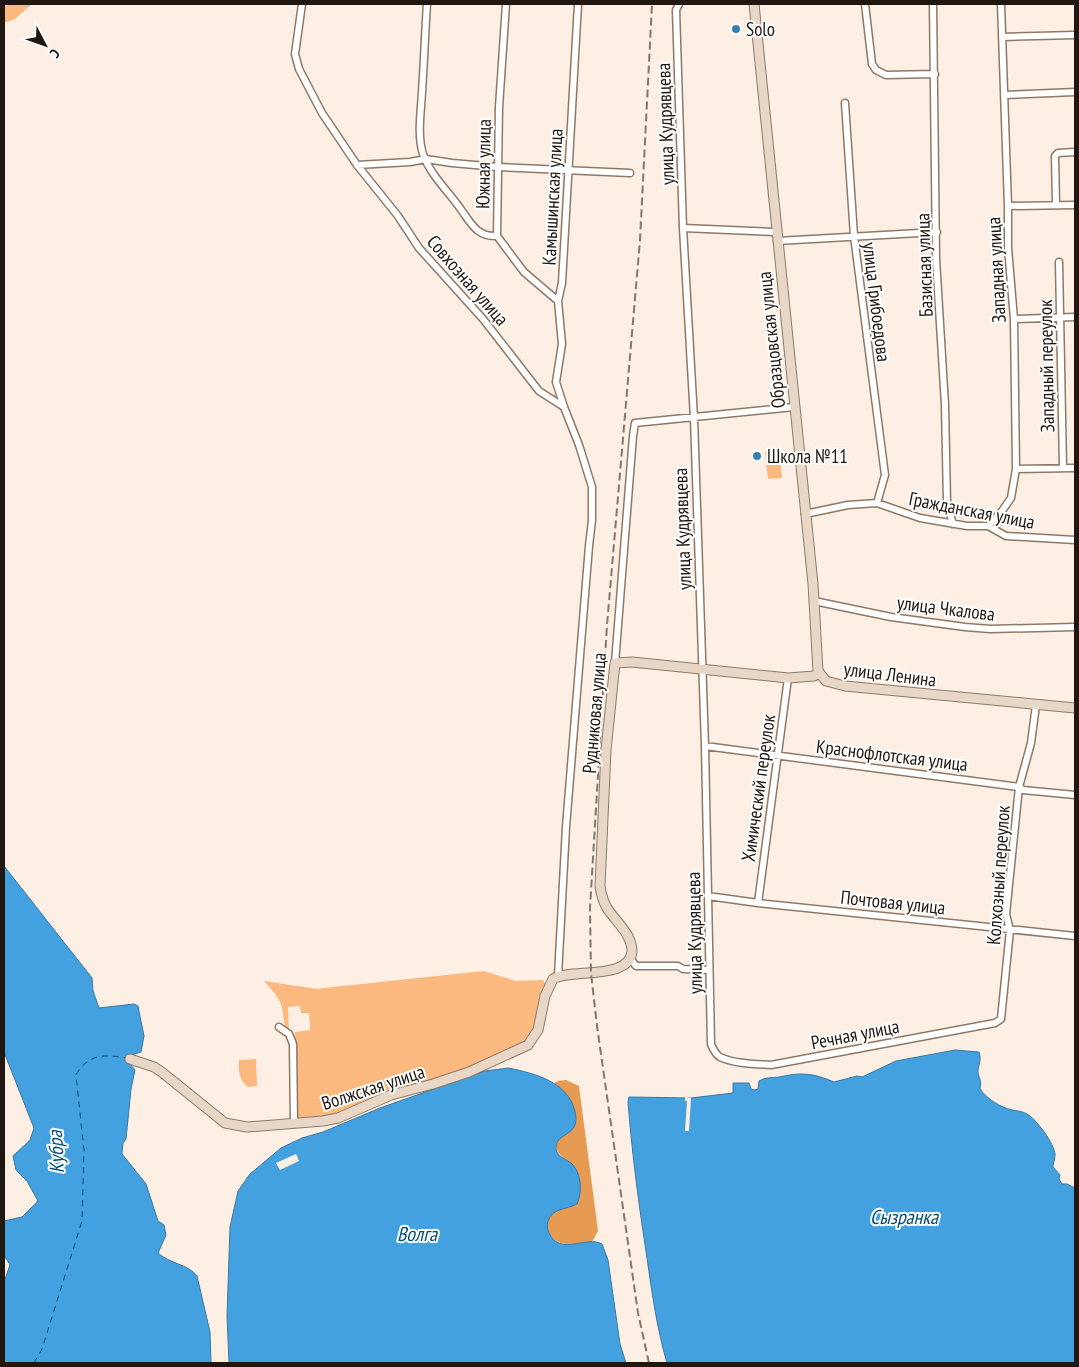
<svg xmlns="http://www.w3.org/2000/svg" width="1079" height="1367" font-family="'PT Sans Narrow',sans-serif">
	<rect width="100%" height="100%" fill="#fdefe3"/>
	<!-- green -->
	<path fill="#fbb97f" d="M4,4H32L15,19L4,23Z
		M779,450L782,478L768,479L765,452Z
		M484,971L516,981L543,980L545,983L535,1029L527,1040L521,1044L440,1079L383,1093L333,1116L300,1120L297,1118L296,1112L295,1032L310,1030L309,1013H301L300,1006L288,1007L289,1031C282,1025 284,1013 281,1004C277,995 270,988 264,981L317,989L324,988Z
		M256,1059L257,1086L248,1087C239,1080 238,1070 239,1060Z"/>
	<!-- forest -->
	<path fill="#e79a51" d="M566,1080L579,1086L598,1231L592,1242C583,1243 574,1246 565,1244C549,1242 540,1222 554,1212C561,1208 570,1208 577,1204L570,1162C555,1154 549,1142 568,1133L561,1089L554,1083L558,1081Z"/>
	<!-- water -->
	<path fill="#44a1e0" stroke="#3978a2" d="M4,866L92,978L93,991L99,1008L134,1004L138,1006L144,1036L141,1052L131,1055L129,1063L135,1070L131,1089L126,1139L123,1143L122,1154L146,1184L158,1221L164,1225L166,1235L158,1253C170,1264 188,1264 197,1276L210,1332L211,1363H4V1282L10,1265L4,1255V1221L22,1217L38,1201L27,1181L16,1170L13,1156L30,1140L34,1128L4,1052Z
		M955,1050L979,1052C982,1060 978,1065 978,1072C979,1080 982,1079 980,1089C987,1099 1000,1107 1012,1110C1017,1111 1022,1111 1027,1114C1036,1119 1055,1144 1055,1155C1055,1159 1053,1163 1053,1167L1060,1175L1059,1179L1062,1184H1067L1075,1188V1363H667C657,1329 652,1293 647,1258C639,1206 632,1154 628,1102L629,1097L691,1098L733,1093V1083H749L751,1089L755,1090L758,1089L759,1081C766,1077 771,1078 779,1077C801,1072 813,1073 834,1082L857,1076L862,1077L896,1061Z
		M508,1068C534,1073 569,1082 575,1112C576,1116 577,1122 574,1127C569,1136 555,1136 556,1149C557,1157 568,1160 572,1164C582,1174 582,1193 577,1204C566,1210 552,1208 548,1221C547,1225 547,1229 549,1233C561,1257 586,1235 602,1244L608,1260L620,1344L626,1363H229L227,1316L230,1227L238,1191L250,1174L281,1148L302,1138L323,1132L380,1108L485,1071Z"/>
	<!-- pier -->
	<path fill="#fdefe3" d="M685,1097L691,1098L689,1131H685L687,1101H685Z
		M296,1154L299,1161L280,1170L276,1163Z"/>
	<g fill="none" stroke-linecap="round" stroke-linejoin="round">
		<!-- ferry -->
		<path stroke="#044e78" stroke-width="1" stroke-dasharray="6 5" stroke-linecap="butt" d="M34,1363L42,1349L82,1221L84,1151L76,1075C88,1054 104,1054 126,1058"/>
		<defs>
			<path id="street" d="M302,4L295,54L299,69L322,113L357,165L398,216L419,248L483,319L539,391L564,407
				M427,4C425,33 424,63 422,92C421,112 417,135 423,154C430,175 450,193 462,211C472,225 478,237 497,236
				M506,4L499,107L497,236L524,272L558,301
				M679,4L676,10L683,228L694,418L705,746L711,1044C713,1049 715,1054 720,1057C735,1064 755,1064 771,1065L995,1023L1001,1019L1010,930L1006,914L1019,787L1031,743L1036,705
				M865,4L872,64L876,70L886,75L935,74
				M933,4L936,259L945,405L947,503L953,524
				M1002,37L1075,35
				M1004,95L1075,92
				M845,103L854,236L885,475L877,503
				M357,165L410,162L426,159L452,163L498,167L630,173
				M1056,205L1055,156L1058,153L1075,152
				M1008,206L1075,205
				M683,228L776,232
				M777,241L937,232
				M1059,262L1063,468
				M1014,319L1075,317
				M1016,469L1075,468
				M805,514L848,505L877,503L920,518L967,526H988L1006,536L1075,540
				M988,526L1002,511L1011,498L1016,469L1014,319L1008,248V206L1001,4
				M814,601L891,617L965,627L990,629L1075,627
				M615,663L633,436L635,423L794,407
				M705,746L1019,787L1023,790L1075,795
				M708,896L758,903L1075,936
				M758,903L788,678
				M630,958L636,966H678L683,969L709,970
				M558,976L566,827L589,546L592,520V487L579,445L564,407L556,382L562,344L558,301L562,283L578,4
				M279,1027L289,1034L293,1044L294,1123"/>
			<path id="secondary" d="M754,4L813,584L818,671L826,681L845,686L1075,708
				M130,1059L154,1067L163,1073L225,1123L247,1127L261,1126L323,1121L338,1118L391,1095L433,1084L469,1072L528,1045L538,1030L545,996L553,979C570,968 630,981 632,951C632,934 615,921 607,908C603,901 601,894 600,886L606,750L615,663L632,662L788,678L814,676L819,673"/>
		</defs>
		<!-- street casing -->
		<use href="#street" stroke="#8e7967" stroke-width="9"/>
		<!-- secondary casing -->
		<use href="#secondary" stroke="#8e7967" stroke-width="11"/>
		<!-- street -->
		<use href="#street" stroke="#fff" stroke-width="6"/>
		<!-- secondary -->
		<use href="#secondary" stroke="#e8d7c7" stroke-width="9"/>
		<!-- rail -->
		<path stroke="#83786f" stroke-width="2" stroke-dasharray="8 4" stroke-linecap="butt" d="M649,1363L638,1313L597,1026L591,973L590,908L607,625L640,240L652,4"/>
	</g>
	<!-- markers -->
	<g fill="#3480b3" stroke="#fff" stroke-width="2">
		<circle cx="736" cy="29" r="5"/>
		<circle cx="757" cy="456" r="5"/>
	</g>
	<g text-anchor="middle" stroke-width="4" stroke-linejoin="round" paint-order="stroke">
		<!-- poi labels -->
		<g font-size="19" fill="#201710" stroke="#fff" text-anchor="start">
			<text x="746" y="36">Solo</text>
			<text x="767" y="463">Школа №11</text>
		</g>
		<!-- street labels -->
		<g font-size="19" fill="#201710" stroke="#fff">
			<text transform="translate(665 124) rotate(-92)" y="7">улица Кудрявцева</text>
			<text transform="translate(483 164) rotate(-89)" y="7">Южная улица</text>
			<text transform="translate(552 197) rotate(-87)" y="7">Камышинская улица</text>
			<text transform="translate(924 265) rotate(-92)" y="7">Базисная улица</text>
			<text transform="translate(996 270) rotate(-93)" y="7">Западная улица</text>
			<text transform="translate(468 280) rotate(49)" y="7">Совхозная улица</text>
			<text transform="translate(877 302) rotate(83)" y="7">улица Грибоедова</text>
			<text transform="translate(771 340) rotate(-96)" y="7">Образцовская улица</text>
			<text transform="translate(1046 366) rotate(-91)" y="7">Западный переулок</text>
			<text transform="translate(972 510) rotate(11)" y="7">Гражданская улица</text>
			<text transform="translate(682 529) rotate(-92)" y="7">улица Кудрявцева</text>
			<text transform="translate(946 608) rotate(7)" y="7">улица Чкалова</text>
			<text transform="translate(890 674) rotate(7)" y="7">улица Ленина</text>
			<text transform="translate(594 713) rotate(-85)" y="7">Рудниковая улица</text>
			<text transform="translate(892 755) rotate(7)" y="7">Краснофлотская улица</text>
			<text transform="translate(758 788) rotate(-82)" y="7">Химический переулок</text>
			<text transform="translate(998 875) rotate(-86)" y="7">Колхозный переулок</text>
			<text transform="translate(893 902) rotate(6)" y="7">Почтовая улица</text>
			<text transform="translate(694 933) rotate(-91)" y="7">улица Кудрявцева</text>
			<text transform="translate(855 1034) rotate(-11)" y="7">Речная улица</text>
			<text transform="translate(373 1087) rotate(-18)" y="7">Волжская улица</text>
		</g>
		<!-- water labels -->
		<g font-size="20" font-style="italic" fill="#044e78" stroke="#fff">
			<text transform="translate(56 1152) rotate(-93)" y="7">Кубра</text>
			<text x="904" y="1224">Сызранка</text>
			<text x="417" y="1241">Волга</text>
		</g>
	</g>
	<!-- border -->
	<rect width="1079" height="1367" fill="none" stroke="#201710" stroke-width="10"/>
	<!-- north arrow -->
	<g transform="translate(45 45) rotate(131)" stroke="#ffffff" stroke-width="4" paint-order="stroke">
	<path d="M0-4L9 19L0 12L-9 19Z" fill="#201710"/>
	<text y="-8" font-size="14" font-weight="bold" text-anchor="middle" fill="#201710">С</text>
	</g>
</svg>
